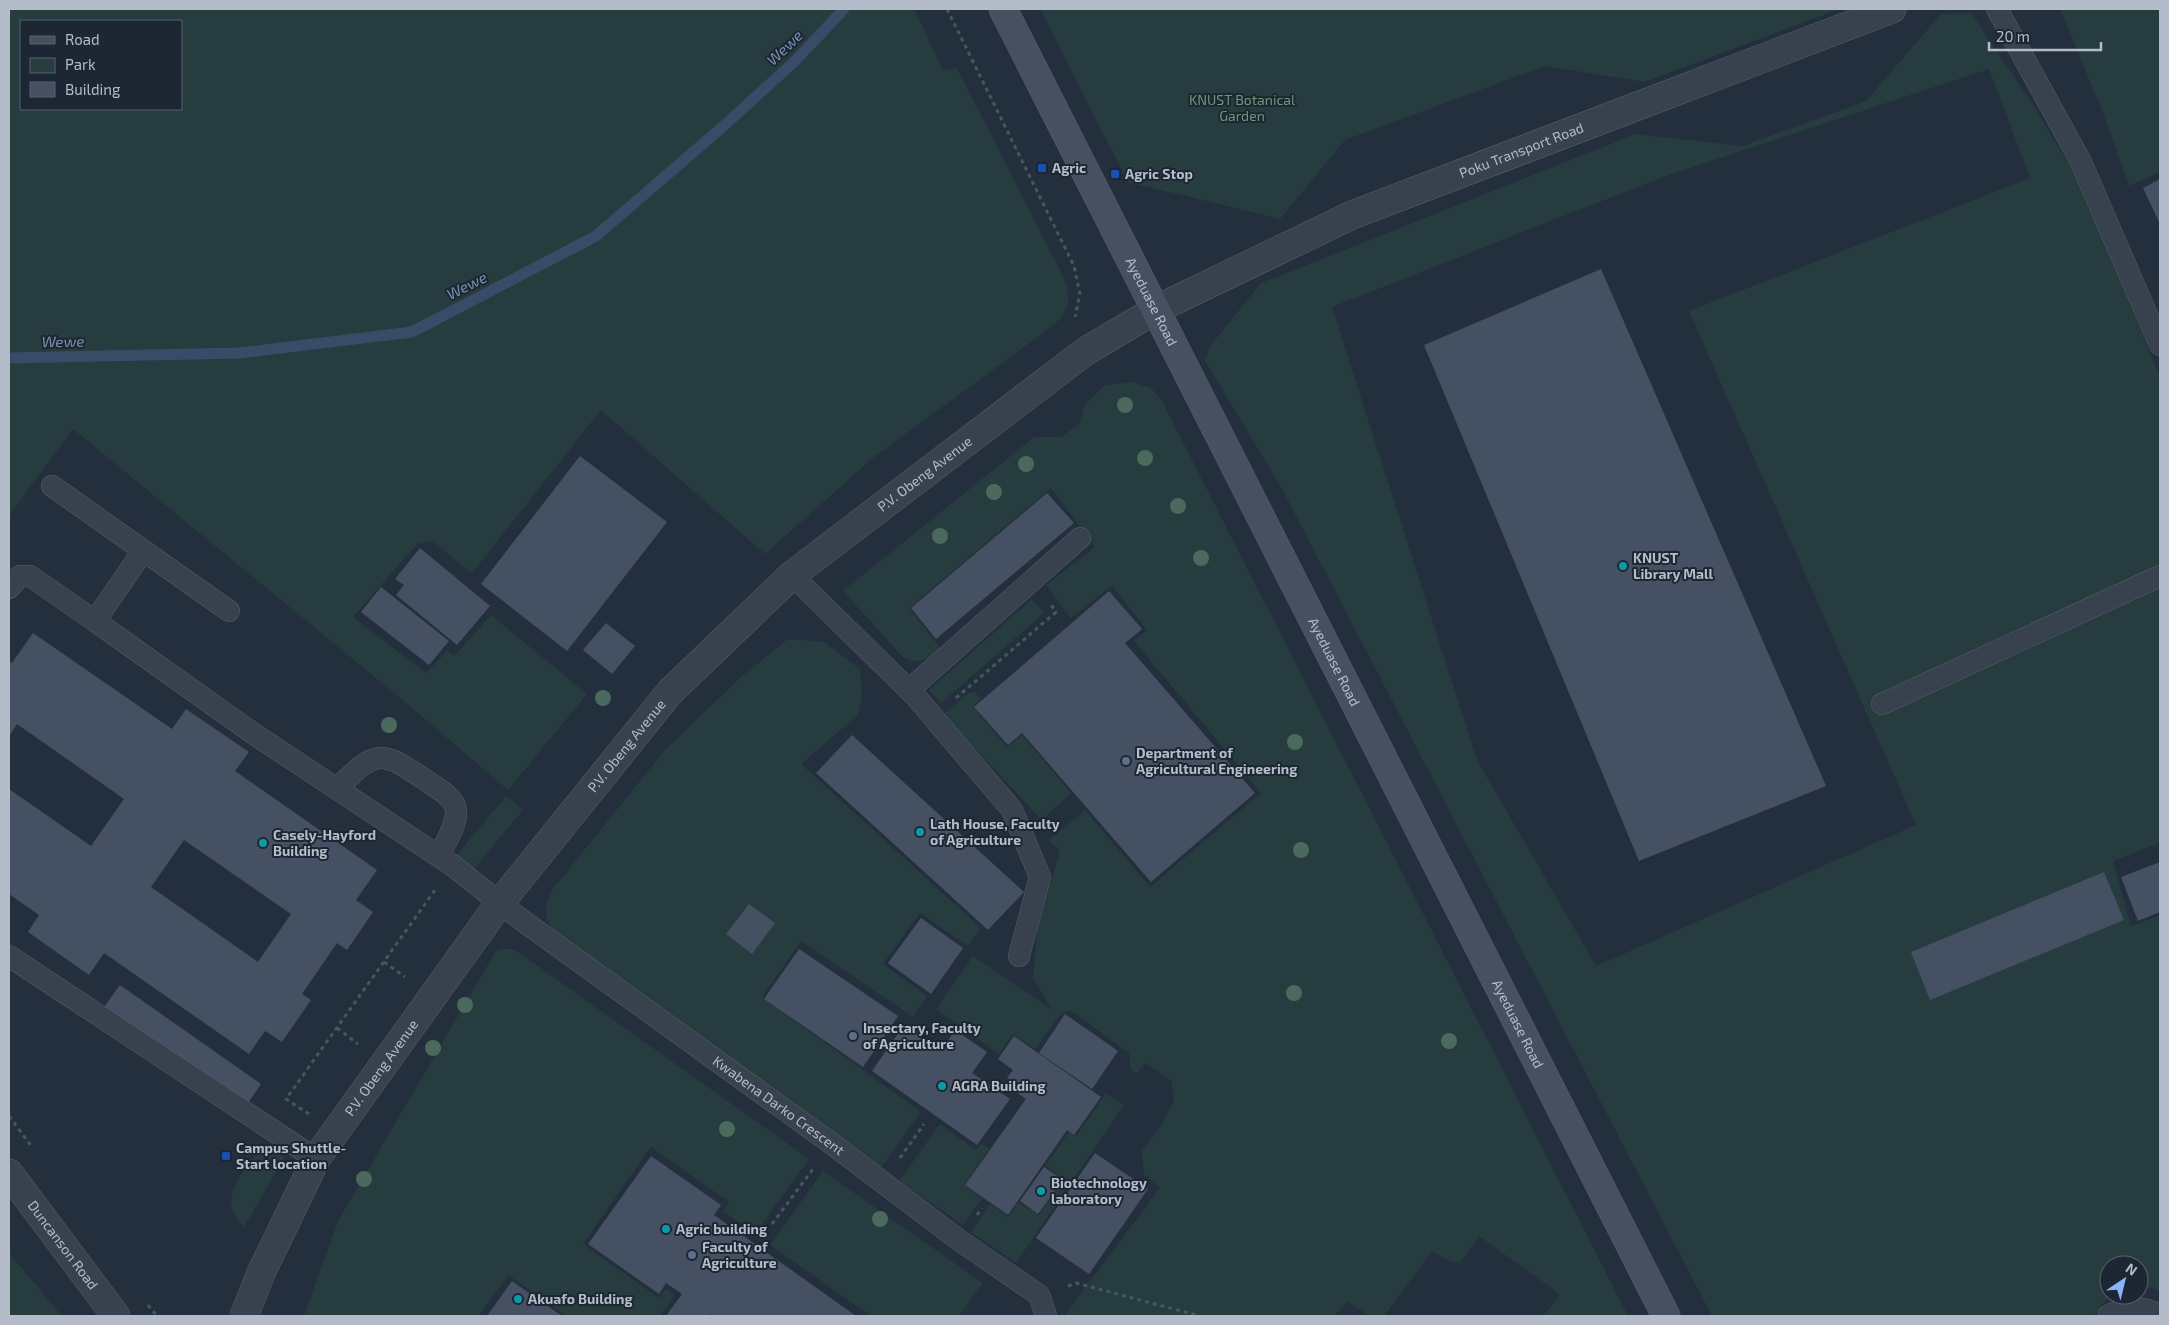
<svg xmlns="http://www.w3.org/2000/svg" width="2169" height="1325" font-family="'Exo 2',sans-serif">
	<rect width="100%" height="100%" fill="#242f3e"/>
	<!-- green -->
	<path fill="#263c3f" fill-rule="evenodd" d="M9,9H914L943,70L957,68L1062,274C1071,296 1071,308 1054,325L874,457L765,554L601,410L472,573L432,541L417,544L353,617L426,673L447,651L454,656L491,615L587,694L508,790L405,702L73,429L9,516ZM164,13L153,21H181V109H21V21H151Z
		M1040,9H1839L1645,82L1545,66L1345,140L1280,219L1128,182Z
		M2060,9H2160V172L2129,186L2104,115Z
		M1971,13L2037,111L2083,188L2160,377V843L2113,861L2131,926L2160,915V1292L2154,1288L2139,1286V1265H2109L2110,1295L2094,1316H1712L1281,487L1205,361L1210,346L1261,283L1636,134L1742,146L1866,101L1941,14ZM1989,69L2030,178L1689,311L1916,825L1596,966L1477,760L1332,307L1663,177Z
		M1132,382L1151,388L1161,399L1628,1316H1543L1560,1294L1479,1236L1460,1263L1451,1262L1432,1251L1384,1316H1369L1347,1301L1335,1316H1064L1160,1188L1144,1174L1142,1151L1163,1123L1174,1101L1172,1081L1145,1063L1137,1074L1131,1070L1129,1053L1070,1010L1061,1014L1035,1049L1013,1034L999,1054L936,1009L973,956L1051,1009L1033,978L1038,925L1060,851L1049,840L1085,810L1150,887L1261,793L1134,641L1147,630L1112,586L1071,618L1046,585L1095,547L1051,488L909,608L941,649C928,660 918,666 902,656L843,591L1034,437H1061L1080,423L1085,404L1105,385Z
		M1032,599L1044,613L941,703L929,690Z
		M788,639L824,642L860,669L862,696L858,715L801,764L981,928L968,946L920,913L883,964L927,996L913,1017L801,941L762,997L921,1112L880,1169L551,928C543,914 545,904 552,890L665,750L741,677Z
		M970,692H975L981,699L973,707L1007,747L1022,735L1071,793L1042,820L943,715Z
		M506,796L523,810L473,870L455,857Z
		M504,949H512L521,954L809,1159L755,1234L723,1211L729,1202L651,1147L583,1244L659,1298L666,1289L675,1295L660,1316H566L508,1275L479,1316H304L338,1221L496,951Z
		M1106,1093L1124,1105L1016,1263L971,1232L990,1204L1008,1217L1018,1202L1039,1215L1064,1179L1045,1166L1069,1132L1076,1136Z
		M940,1124L976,1150L981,1143L989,1149L964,1185L982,1199L963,1225L899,1181Z
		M265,1150L276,1151L285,1157L244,1227C225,1207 229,1193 243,1171C250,1161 254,1155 265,1150Z
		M823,1171L983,1283L959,1316H871L770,1245Z
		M9,1253L62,1316H9Z"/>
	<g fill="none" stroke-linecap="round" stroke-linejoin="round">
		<!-- stream -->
		<path stroke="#394c67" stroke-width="11" d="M9,358L239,353L412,332L596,236L727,123L795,61L844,9"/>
	</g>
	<!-- building -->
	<path fill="#455162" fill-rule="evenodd" d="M2160,179V221L2159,222L2143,188Z
		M1601,269L1826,786L1639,861L1424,345Z
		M580,456L667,522L567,651L481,584Z
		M1047,493L1074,523L936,639L911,608Z
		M420,548L490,606L457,645L396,595L404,585L395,579Z
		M381,587L449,641L429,665L361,612Z
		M1109,591L1142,629L1125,643L1255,793L1151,882L1022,733L1008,745L974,707Z
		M606,623L635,646L612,674L583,650Z
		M33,633L172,729L186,709L249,752L235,771L377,870L356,900L373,912L347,950L337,943L302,994L311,1000L282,1042L265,1031L249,1054L104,953L89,975L28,932L39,915L9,894V789L91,846L124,799L17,724L9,736V661L12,663ZM184,840L291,914L258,962L151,887Z
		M852,735L1024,892L988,930L816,773Z
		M2160,862V912L2138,921L2121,877Z
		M2104,872L2124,920L1930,1000L1911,952Z
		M749,904L775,923L752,954L726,934Z
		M921,918L963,948L931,994L888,963Z
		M799,949L898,1016L863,1067L764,999Z
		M120,985L261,1084L246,1106L104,1007Z
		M1065,1014L1118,1051L1092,1089L1039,1053Z
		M904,1025L941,1051L955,1030L987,1052L972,1073L1010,1099L977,1145L872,1071Z
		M1014,1036L1101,1097L1074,1135L1067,1130L1008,1215L965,1185L1026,1099L1009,1087L1012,1082L1007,1078L1013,1070L998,1059Z
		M1095,1153L1148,1189L1089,1274L1036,1238Z
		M651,1156L721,1205L714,1215L856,1316H714L711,1314L710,1316H666L682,1294L666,1283L659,1294L588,1244Z
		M1044,1167L1063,1180L1038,1214L1020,1201Z
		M512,1281L562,1316H487Z"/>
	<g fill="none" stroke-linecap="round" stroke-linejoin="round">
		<defs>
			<g id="lane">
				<path d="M1997,9L2081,162L2160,345"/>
				<path d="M52,486L229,611"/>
				<path d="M792,575L916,697L1012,810L1040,877L1019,956"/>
				<path d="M9,588L20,576H30L95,621L143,551"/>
				<path id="s1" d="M95,621L254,734L452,865L519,918L832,1144L959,1240L1039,1295L1046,1316"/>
				<path d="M909,690L1080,538"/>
				<path d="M1882,704L2160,576"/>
				<path d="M337,789C377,748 381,750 427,781C435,787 451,795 455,806C460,821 445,843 439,856"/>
				<path d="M9,956L316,1159"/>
				<path d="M2108,1316C2126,1305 2141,1307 2160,1314"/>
			</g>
			<g id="street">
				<path id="s2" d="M9,1173L116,1316"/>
				<path id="s3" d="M244,1316L261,1273L316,1159L499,904L670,692L792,575L1086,351L1157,309L1352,215L1892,9"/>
			</g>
			<g id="secondary">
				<path id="s4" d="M1003,9L1666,1316"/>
			</g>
		</defs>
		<!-- lane casing -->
		<use href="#lane" stroke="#565f6c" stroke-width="22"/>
		<!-- street casing -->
		<use href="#street" stroke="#565f6c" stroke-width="29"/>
		<!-- secondary casing -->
		<use href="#secondary" stroke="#565f6c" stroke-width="29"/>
		<!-- path -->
		<path stroke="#44595c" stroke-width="3" stroke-dasharray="4 4" stroke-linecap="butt" d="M947,9L1074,266L1080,294L1075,317
			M956,698L1056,612L1051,605
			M384,962L405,977
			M337,1028L358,1044
			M309,1114L286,1099L435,890
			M9,1116L32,1147
			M900,1158L924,1124
			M977,1215L982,1208
			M772,1224L813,1169
			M1068,1286L1076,1283L1200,1316
			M148,1305L157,1316"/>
		<!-- lane -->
		<use href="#lane" stroke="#38414e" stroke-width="21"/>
		<!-- street -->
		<use href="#street" stroke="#38414e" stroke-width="28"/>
		<!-- secondary -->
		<use href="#secondary" stroke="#465061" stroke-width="28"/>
	</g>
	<!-- trees -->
	<g fill="#4b6a5d">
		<circle cx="1125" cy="405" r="8"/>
		<circle cx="1145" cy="458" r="8"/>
		<circle cx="1026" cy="464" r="8"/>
		<circle cx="994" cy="492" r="8"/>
		<circle cx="1178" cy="506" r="8"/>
		<circle cx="940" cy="536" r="8"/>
		<circle cx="1201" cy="558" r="8"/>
		<circle cx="603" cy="698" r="8"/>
		<circle cx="389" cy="725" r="8"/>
		<circle cx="1295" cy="742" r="8"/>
		<circle cx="1301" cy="850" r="8"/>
		<circle cx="1294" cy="993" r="8"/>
		<circle cx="465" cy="1005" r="8"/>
		<circle cx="1449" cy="1041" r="8"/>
		<circle cx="433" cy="1048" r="8"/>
		<circle cx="727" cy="1129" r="8"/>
		<circle cx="364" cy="1179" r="8"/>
		<circle cx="880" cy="1219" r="8"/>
	</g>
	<!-- markers -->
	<g fill="#1a4fb4" stroke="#1d2633" stroke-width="2">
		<rect x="1037" y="163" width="10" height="10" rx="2.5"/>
		<rect x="1110" y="169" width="10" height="10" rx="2.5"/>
		<rect x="221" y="1151" width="10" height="10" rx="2.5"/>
	</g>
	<g fill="#0f9aa8" stroke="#1d2633" stroke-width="2">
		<circle cx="1623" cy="566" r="5"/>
		<circle cx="920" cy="832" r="5"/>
		<circle cx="263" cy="843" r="5"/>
		<circle cx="942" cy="1086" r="5"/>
		<circle cx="1041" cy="1191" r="5"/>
		<circle cx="666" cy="1229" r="5"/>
		<circle cx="518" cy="1299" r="5"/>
	</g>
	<g fill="#5c6f8a" stroke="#1d2633" stroke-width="2">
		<circle cx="1126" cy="761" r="5"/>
		<circle cx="853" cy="1036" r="5"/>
		<circle cx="692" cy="1255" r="5"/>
	</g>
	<g text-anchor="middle" stroke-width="4" stroke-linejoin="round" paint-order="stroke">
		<!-- park labels -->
		<g font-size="14" fill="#6b9a76" stroke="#1d2633">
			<text x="1242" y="105">KNUST Botanical<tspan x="1242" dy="16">Garden</tspan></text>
		</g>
		<!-- street labels -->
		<g font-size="14" fill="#b4bcc9" stroke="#1d2633">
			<text dy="5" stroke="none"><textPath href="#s3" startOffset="1778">Poku Transport Road</textPath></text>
			<text dy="5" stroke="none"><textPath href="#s4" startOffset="328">Ayeduase Road</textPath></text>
			<text dy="5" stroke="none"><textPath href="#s3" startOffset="1095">P.V. Obeng Avenue</textPath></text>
			<text dy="5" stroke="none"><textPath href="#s4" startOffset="732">Ayeduase Road</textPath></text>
			<text dy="5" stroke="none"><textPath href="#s3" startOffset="690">P.V. Obeng Avenue</textPath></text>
			<text dy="5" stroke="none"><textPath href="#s4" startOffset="1138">Ayeduase Road</textPath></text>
			<text dy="5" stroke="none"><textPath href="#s3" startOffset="285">P.V. Obeng Avenue</textPath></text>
			<text dy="5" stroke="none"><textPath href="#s1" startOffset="838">Kwabena Darko Crescent</textPath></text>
			<text dy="5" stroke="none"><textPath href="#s2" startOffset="90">Duncanson Road</textPath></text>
		</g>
		<!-- poi labels -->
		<g font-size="14" font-weight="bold" fill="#b4bcc9" stroke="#1d2633" text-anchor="start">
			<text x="1052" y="173">Agric</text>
			<text x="1125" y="179">Agric Stop</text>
			<text x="1633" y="563">KNUST<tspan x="1633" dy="16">Library Mall</tspan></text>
			<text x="1136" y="758">Department of<tspan x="1136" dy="16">Agricultural Engineering</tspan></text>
			<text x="930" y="829">Lath House, Faculty<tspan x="930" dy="16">of Agriculture</tspan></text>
			<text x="273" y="840">Casely-Hayford<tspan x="273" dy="16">Building</tspan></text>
			<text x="863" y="1033">Insectary, Faculty<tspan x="863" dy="16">of Agriculture</tspan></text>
			<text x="952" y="1091">AGRA Building</text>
			<text x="236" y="1153">Campus Shuttle-<tspan x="236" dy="16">Start location</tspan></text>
			<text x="1051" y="1188">Biotechnology<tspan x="1051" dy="16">laboratory</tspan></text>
			<text x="676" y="1234">Agric building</text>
			<text x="702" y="1252">Faculty of<tspan x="702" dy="16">Agriculture</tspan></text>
			<text x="528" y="1304">Akuafo Building</text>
		</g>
		<!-- water labels -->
		<g font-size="15" font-style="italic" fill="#7c92b1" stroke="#1d2633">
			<text transform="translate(785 48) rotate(-44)" y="5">Wewe</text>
			<text transform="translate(467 286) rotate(-27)" y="5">Wewe</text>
			<text transform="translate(63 342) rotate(-1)" y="5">Wewe</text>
		</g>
	</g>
	<!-- border -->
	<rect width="2169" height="1325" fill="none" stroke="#b4bcc9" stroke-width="20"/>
	<!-- legend -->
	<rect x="20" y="20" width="162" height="90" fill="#1d2633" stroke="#59626f"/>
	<rect x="30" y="36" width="25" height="8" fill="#465061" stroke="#59626f"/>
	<text x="65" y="45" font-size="15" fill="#b4bcc9">Road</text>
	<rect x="30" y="58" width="25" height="15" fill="#263c3f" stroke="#59626f"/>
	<text x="65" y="70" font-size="15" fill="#b4bcc9">Park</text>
	<rect x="30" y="82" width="25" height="15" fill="#455162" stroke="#59626f"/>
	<text x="65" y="95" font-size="15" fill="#b4bcc9">Building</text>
	<!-- north arrow -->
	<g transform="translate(2124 1280) rotate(35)"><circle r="24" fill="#1d2633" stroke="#59626f"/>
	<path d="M0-4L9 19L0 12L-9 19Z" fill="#8ab4f8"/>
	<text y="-8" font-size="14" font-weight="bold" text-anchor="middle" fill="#b4bcc9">N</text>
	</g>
	<!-- scale -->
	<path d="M1989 42v8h112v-8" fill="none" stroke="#b4bcc9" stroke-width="2.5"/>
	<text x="1996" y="42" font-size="15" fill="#b4bcc9" stroke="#1d2633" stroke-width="4" paint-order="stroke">20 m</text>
</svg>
